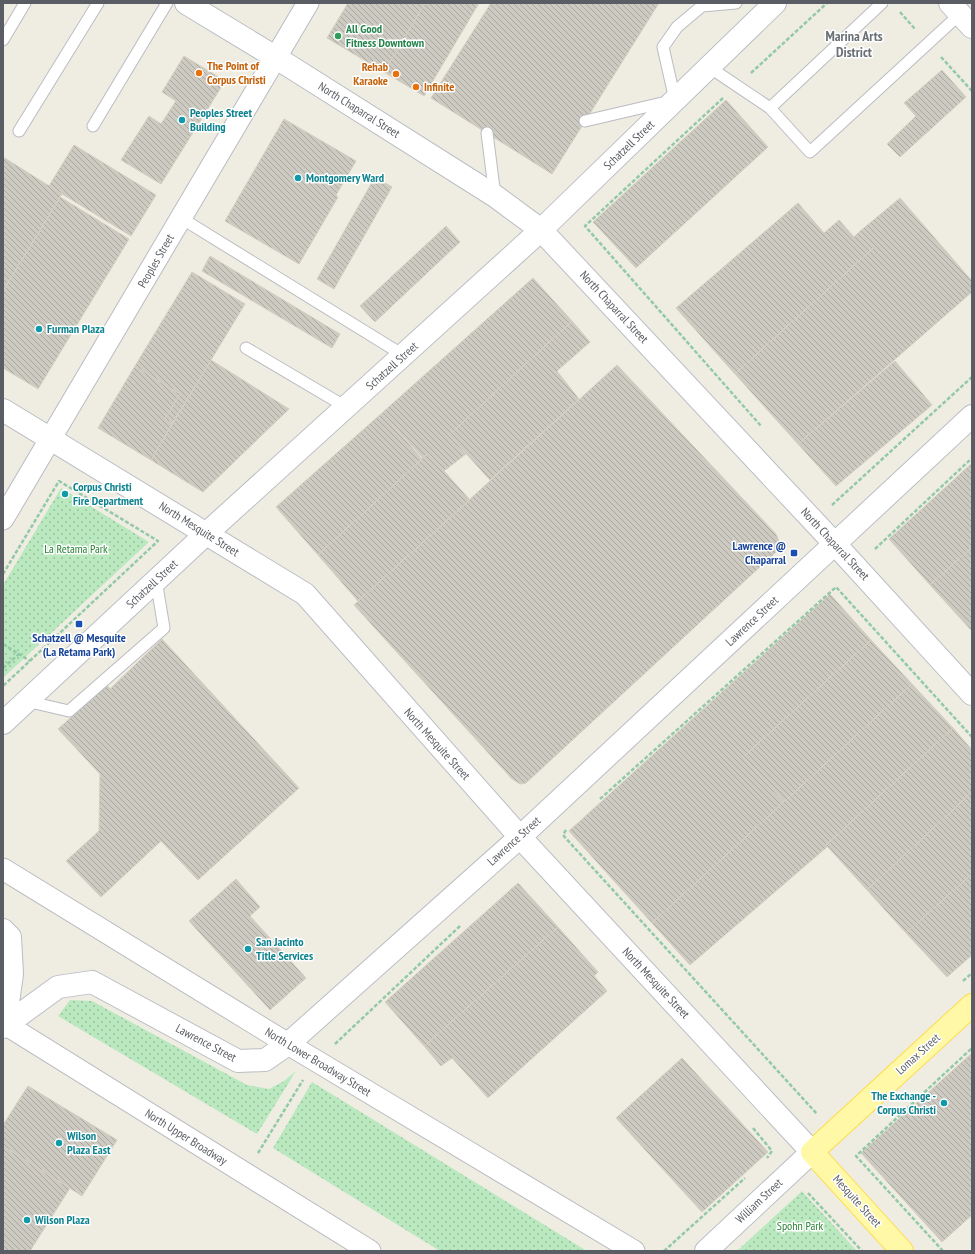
<svg xmlns="http://www.w3.org/2000/svg" width="975" height="1254" font-family="'PT Sans Narrow',sans-serif">
	<defs>
		<pattern id="grass-dots" width="8" height="8" patternUnits="userSpaceOnUse"><rect width="8" height="8" fill="#bbe9bf"/><path d="M2 2h.1M6 6h.1" fill="none" stroke="#9bc09f" stroke-width="1.8" stroke-linecap="round"/></pattern>
		<pattern id="building-back-hatch" width="6" height="6" patternUnits="userSpaceOnUse"><rect width="6" height="6" fill="#cccac1"/><path d="M-1 5l2 2M0 0l6 6M5-1l2 2" fill="none" stroke="#a9a7a0"/></pattern>
	</defs>
	<rect width="100%" height="100%" fill="#efede2"/>
	<!-- grass -->
	<path fill="url(#grass-dots)" d="M61,488L149,542L3,678V585Z
		M70,1000L92,1001L247,1085L269,1089L284,1081L296,1071L257,1134L58,1016Z
		M312,1082L587,1251H440L273,1148Z
		M802,1191L857,1251H737Z"/>
	<!-- building -->
	<path fill="url(#building-back-hatch)" stroke="#d4cfbf" d="M348,3H425L384,72L327,38Z
		M425,3H479L424,96L384,72Z
		M491,3H659L552,174L431,98Z
		M184,56L225,81L161,184L121,160L149,116L161,124L176,101L162,92Z
		M942,70L966,97L900,157L887,144L916,116L904,103Z
		M726,100L768,147L636,268L593,222Z
		M284,119L356,161L336,195L338,197L299,264L225,221Z
		M74,145L156,195L131,236L49,186Z
		M3,157L62,194L3,291Z
		M375,177L392,187L334,289L317,279Z
		M60,197L129,239L38,389L3,368V291Z
		M900,198L972,281V292L798,444L735,374L873,248L859,232Z
		M798,203L824,233L839,220L854,237L859,232L873,248L735,374L676,308Z
		M446,226L460,242L375,322L360,306Z
		M210,256L340,334L332,348L202,271Z
		M192,272L245,304L172,424L165,419L180,394L135,366Z
		M533,278L572,321L449,435L466,454L444,471L428,453L423,458L382,413Z
		M572,321L590,342L557,371L579,399L490,480L449,435Z
		M211,360L289,409L203,492L151,460Z
		M895,361L932,405L836,486L798,444Z
		M617,365L776,534L780,544L775,553L526,783L520,784L512,779L354,605Z
		M135,366L180,394L165,419L172,424L151,460L98,428Z
		M382,413L422,459L318,555L276,507Z
		M428,453L470,500L358,601L318,555Z
		M972,463V547L930,585L889,539Z
		M972,547V628L971,630L930,585Z
		M830,594L871,640L743,757L784,802L652,923L569,831Z
		M162,639L299,788L198,880L161,841L101,897L66,861L99,831L100,774L58,729L107,685L110,689Z
		M871,640L912,684L784,802L743,757Z
		M912,684L953,728L826,845L827,847L690,965L652,923Z
		M953,728L972,750V792L867,890L826,845Z
		M972,792V874L906,933L867,890Z
		M972,874V955L947,977L906,933Z
		M236,879L260,907L250,916L306,978L270,1010L189,921Z
		M518,883L558,927L424,1046L385,1002Z
		M558,927L598,972L594,976L607,991L488,1098L452,1058L441,1066L424,1046Z
		M972,1053V1215L942,1242L861,1153Z
		M682,1058L768,1152L702,1212L616,1118Z
		M28,1086L117,1140L82,1196L3,1146V1125Z
		M3,1146L70,1188L30,1251H3Z"/>
	<g fill="none" stroke-linecap="round" stroke-linejoin="round">
		<defs>
			<path id="lane" d="M882,3L770,108L810,152L960,14
				M3,40L25,3
				M709,67L770,108
				M585,121L675,100L663,47L677,27L702,6L736,3
				M93,126L167,3
				M19,131L98,3
				M487,133L495,196
				M181,218L403,355
				M246,348L346,407
				M26,701L69,711L164,628L156,580"/>
			<path id="street" d="M3,519L308,3
				M3,869L288,1044L634,1251
				M5,1024L370,1251"/>
			<path id="secondary" d="M186,3L275,57L495,196L541,230L835,544L972,694
				M950,3L972,27
				M3,410L305,594L520,837L812,1152L706,1251
				M3,723L207,533L541,230L775,3
				M3,930L10,937L12,974L5,1024
				M3,1027L58,987L92,982L238,1061L265,1060L288,1044L520,837L972,416"/>
			<path id="primary" d="M902,1251L812,1152L972,1005"/>
		</defs>
		<!-- lane casing -->
		<use href="#lane" stroke="#babcc2" stroke-width="13"/>
		<!-- street casing -->
		<use href="#street" stroke="#babcc2" stroke-width="23"/>
		<!-- secondary casing -->
		<use href="#secondary" stroke="#babec5" stroke-width="24"/>
		<!-- primary casing -->
		<use href="#primary" stroke="#ffdb4a" stroke-width="24"/>
		<!-- path -->
		<path stroke="#92c9a6" stroke-width="2.5" stroke-dasharray="4 2" stroke-linecap="butt" d="M900,12L915,29
			M941,57L972,91
			M751,73L827,3
			M723,98L585,226L761,426
			M832,505L972,377
			M875,549L972,458
			M3,574L59,481L158,541L3,686
			M3,644L30,661
			M3,668L19,654
			M600,799L836,587L972,737
			M566,830L563,835L571,844L817,1114
			M963,981L972,973
			M335,1044L460,926
			M753,1128L772,1151L767,1158
			M258,1153L303,1080
			M808,1193L862,1251
			M664,1251L745,1178
			M943,1251L856,1156L972,1048"/>
		<!-- lane -->
		<use href="#lane" stroke="#fff" stroke-width="11"/>
		<!-- street -->
		<use href="#street" stroke="#fff" stroke-width="21"/>
		<!-- secondary -->
		<use href="#secondary" stroke="#fff" stroke-width="22"/>
		<!-- primary -->
		<use href="#primary" stroke="#fff8a6" stroke-width="22"/>
	</g>
	<!-- markers -->
	<circle fill="#2e9e5b" stroke="#fff" stroke-width="1.5" cx="338" cy="36" r="4"/>
	<g fill="#e8710a" stroke="#fff" stroke-width="1.5">
		<circle cx="199" cy="73" r="4"/>
		<circle cx="396" cy="74" r="4"/>
		<circle cx="416" cy="87" r="4"/>
	</g>
	<g fill="#0f9aa8" stroke="#fff" stroke-width="1.5">
		<circle cx="182" cy="120" r="4"/>
		<circle cx="298" cy="178" r="4"/>
		<circle cx="39" cy="329" r="4"/>
		<circle cx="65" cy="494" r="4"/>
		<circle cx="248" cy="949" r="4"/>
		<circle cx="944" cy="1103" r="4"/>
		<circle cx="59" cy="1143" r="4"/>
		<circle cx="27" cy="1220" r="4"/>
	</g>
	<g fill="#1a4fb4" stroke="#fff" stroke-width="1.5">
		<rect x="790" y="549" width="8" height="8" rx="2"/>
		<rect x="75" y="620" width="8" height="8" rx="2"/>
	</g>
	<g text-anchor="middle" stroke-width="3" stroke-linejoin="round" paint-order="stroke">
		<!-- leisure labels -->
		<g font-size="12" font-weight="bold" fill="#27864d" stroke="#fff" text-anchor="start">
			<text x="346" y="33">All Good<tspan x="346" dy="14">Fitness Downtown</tspan></text>
		</g>
		<!-- food labels -->
		<g font-size="12" font-weight="bold" fill="#c56008" stroke="#fff" text-anchor="start">
			<text x="207" y="70">The Point of<tspan x="207" dy="14">Corpus Christi</tspan></text>
			<text x="388" y="71" text-anchor="end">Rehab<tspan x="388" dy="14">Karaoke</tspan></text>
			<text x="424" y="91">Infinite</text>
		</g>
		<!-- street labels -->
		<g font-size="12" fill="#5a5e64" stroke="#fff">
			<text transform="translate(359 110) rotate(32)" y="4">North Chaparral Street</text>
			<text transform="translate(629 145) rotate(-44)" y="4">Schatzell Street</text>
			<text transform="translate(156 261) rotate(-60)" y="4">Peoples Street</text>
			<text transform="translate(614 307) rotate(47)" y="4">North Chaparral Street</text>
			<text transform="translate(392 366) rotate(-42)" y="4">Schatzell Street</text>
			<text transform="translate(199 529) rotate(32)" y="4">North Mesquite Street</text>
			<text transform="translate(835 544) rotate(47)" y="4">North Chaparral Street</text>
			<text transform="translate(152 584) rotate(-43)" y="4">Schatzell Street</text>
			<text transform="translate(752 621) rotate(-43)" y="4">Lawrence Street</text>
			<text transform="translate(437 744) rotate(48)" y="4">North Mesquite Street</text>
			<text transform="translate(514 841) rotate(-42)" y="4">Lawrence Street</text>
			<text transform="translate(656 983) rotate(47)" y="4">North Mesquite Street</text>
			<text transform="translate(206 1043) rotate(28)" y="4">Lawrence Street</text>
			<text transform="translate(918 1054) rotate(-42)" y="4">Lomax Street</text>
			<text transform="translate(318 1062) rotate(31)" y="4">North Lower Broadway Street</text>
			<text transform="translate(186 1137) rotate(32)" y="4">North Upper Broadway</text>
			<text transform="translate(759 1201) rotate(-43)" y="4">William Street</text>
			<text transform="translate(857 1201) rotate(48)" y="4">Mesquite Street</text>
		</g>
		<!-- culture labels -->
		<g font-size="12" font-weight="bold" fill="#0d838f" stroke="#fff" text-anchor="start">
			<text x="190" y="117">Peoples Street<tspan x="190" dy="14">Building</tspan></text>
			<text x="306" y="182">Montgomery Ward</text>
			<text x="47" y="333">Furman Plaza</text>
			<text x="73" y="491">Corpus Christi<tspan x="73" dy="14">Fire Department</tspan></text>
			<text x="256" y="946">San Jacinto<tspan x="256" dy="14">Title Services</tspan></text>
			<text x="936" y="1100" text-anchor="end">The Exchange -<tspan x="936" dy="14">Corpus Christi</tspan></text>
			<text x="67" y="1140">Wilson<tspan x="67" dy="14">Plaza East</tspan></text>
			<text x="35" y="1224">Wilson Plaza</text>
		</g>
		<!-- transit labels -->
		<g font-size="12" font-weight="bold" fill="#164399" stroke="#fff" text-anchor="end">
			<text x="786" y="550">Lawrence @<tspan x="786" dy="14">Chaparral</tspan></text>
			<text x="79" y="642" text-anchor="middle">Schatzell @ Mesquite<tspan x="79" dy="14">(La Retama Park)</tspan></text>
		</g>
		<!-- park labels -->
		<g font-size="12" fill="#2a8336" stroke="#fff">
			<text x="76" y="553">La Retama Park</text>
			<text x="800" y="1230">Spohn Park</text>
		</g>
		<!-- quarter labels -->
		<g font-size="14" font-weight="bold" fill="#6b7076" stroke="#fff">
			<text x="854" y="41">Marina Arts<tspan x="854" dy="16">District</tspan></text>
		</g>
	</g>
	<!-- border -->
	<rect width="975" height="1254" fill="none" stroke="#5a5e64" stroke-width="8"/>
</svg>
